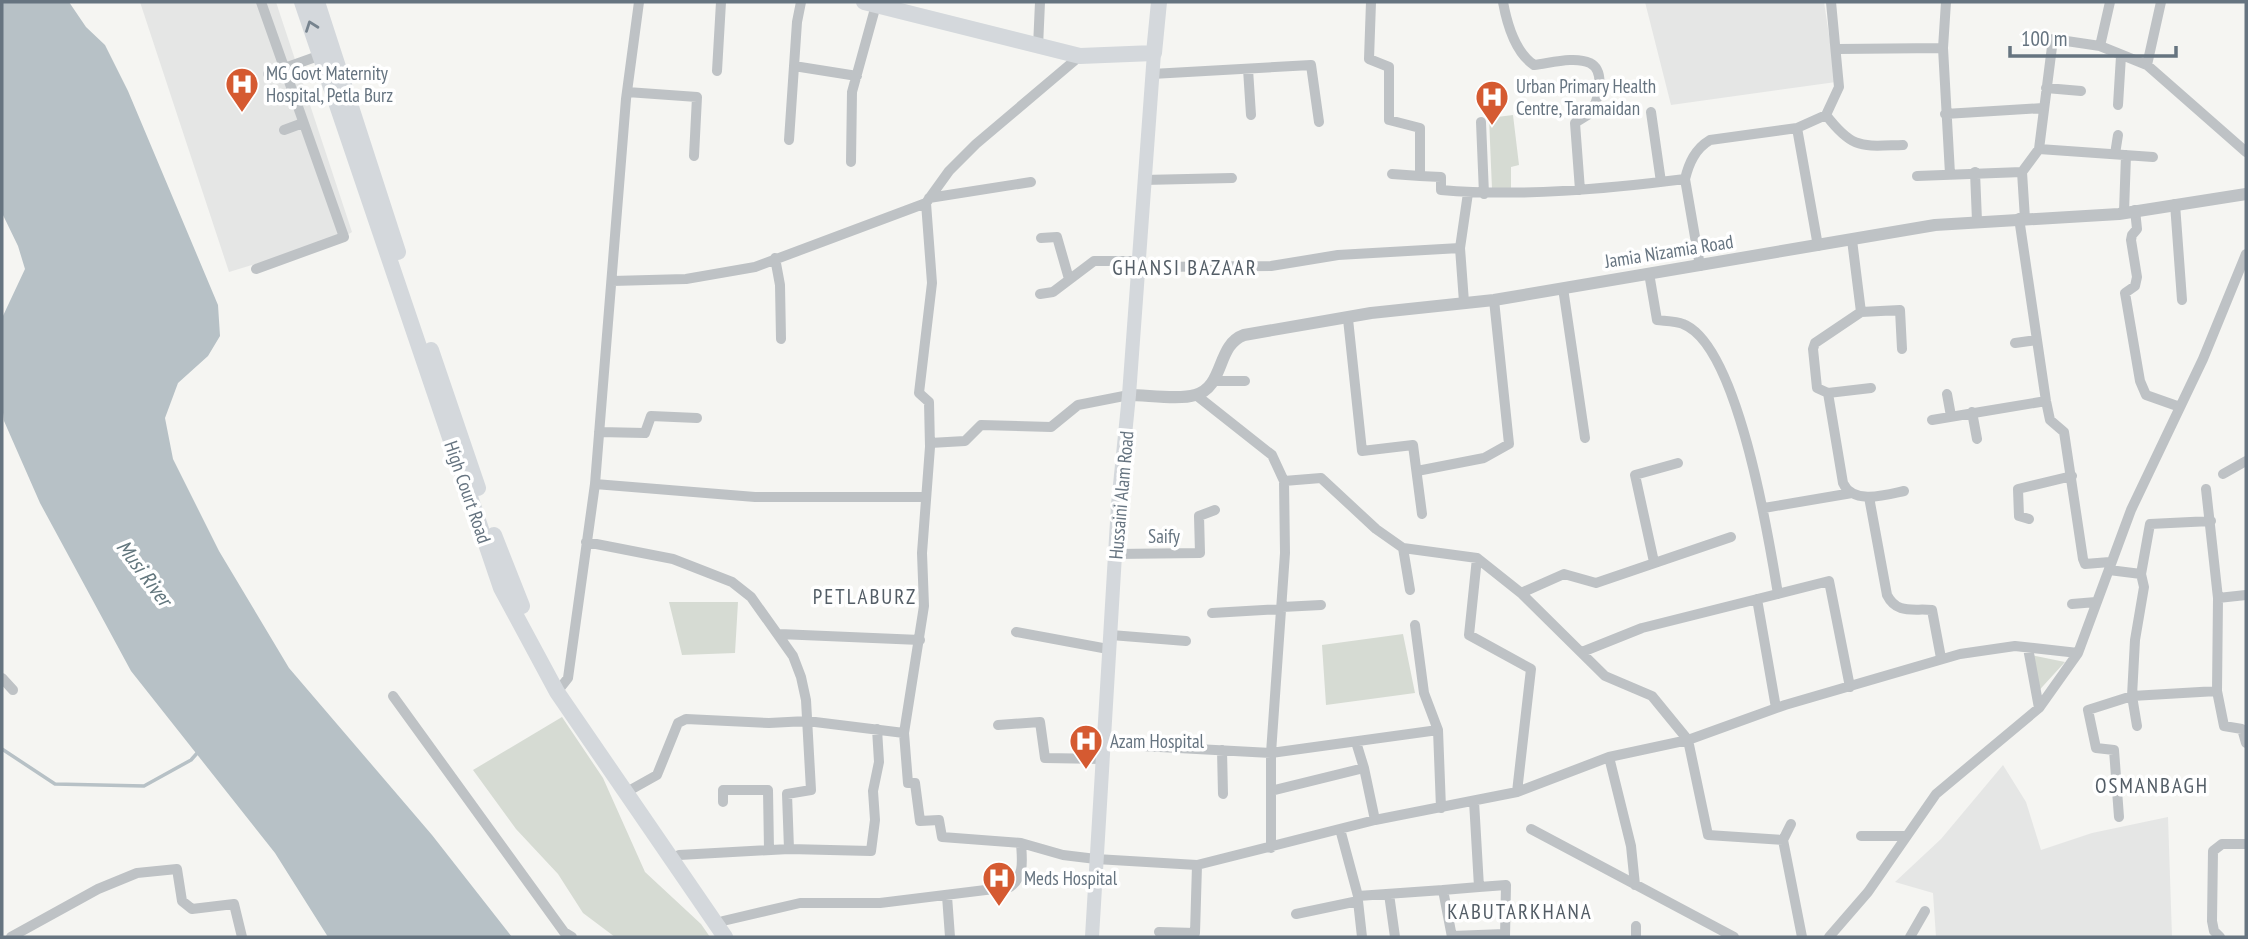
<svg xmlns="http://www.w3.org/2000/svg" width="2248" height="939" font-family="'PT Sans Narrow',sans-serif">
	<rect width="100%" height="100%" fill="#f5f5f2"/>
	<!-- built -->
	<path fill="#e5e6e5" d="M140,2H276L352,232L344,237L229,272Z
		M1645,2H1824L1836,82L1671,105Z
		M2003,765L2026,802L2041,850L2092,833L2168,817L2172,937H1936L1933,893L1895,882L1941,839Z"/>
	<!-- green -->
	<path fill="#d6dbd3" d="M1513,115L1519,165L1511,167V188L1492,189L1489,118Z
		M669,602H738L735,653L682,655Z
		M1403,634L1415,693L1326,705L1322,645Z
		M2026,654L2065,662L2033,697Z
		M562,717L603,778L645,872L701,924L710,937H615L583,913L558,874L516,829L473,770Z"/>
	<!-- water -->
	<path fill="#b7c1c6" d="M2,2H69L86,27L105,45L128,91L218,305L220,336L208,356L178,383L165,418L173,459L219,551L289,668L432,835L512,937H328L275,853L131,671L40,503L4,421L2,404V318L25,269L18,246L2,213Z"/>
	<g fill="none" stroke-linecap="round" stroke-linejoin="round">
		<!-- stream -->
		<path stroke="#b7c1c6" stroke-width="3.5" d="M2,749L55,784L144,786L191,760L199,751"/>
		<!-- minor -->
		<path stroke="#bec2c5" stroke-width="10" d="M1371,2L1369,59L1389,67V120L1420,128V176L1441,177V190C1523,197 1604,189 1685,179
			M1503,2C1507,24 1515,52 1534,65C1551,63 1575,56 1590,63C1606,71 1599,103 1589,114C1585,117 1579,120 1575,123L1580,190
			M1946,2L1943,48L1950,174
			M2100,46L2110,2
			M1038,47L1040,2
			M1838,49L1943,48
			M1080,56L976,144L949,171L926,203L932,283L919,393L929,402L930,447L922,553L924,606L904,733L908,783H915L920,821L939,820L942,837L1021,843L1063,855L1096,859L1197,865L1375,820L1517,792L1609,757L1688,740L1785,705L1960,654L2015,646L2078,653
			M2147,65L2161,2
			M794,66L857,76
			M1248,69L1251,115
			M717,71L721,2
			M268,74L321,55
			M1152,74L1311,65L1319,122
			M2046,88L2081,91
			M627,92L697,97L694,156
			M2118,105L2121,56
			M1651,112L1661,182
			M1945,114L2043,108
			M1826,115L1839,87L1831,2
			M1481,122L1484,194
			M1797,128L1818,246
			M284,130L303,123
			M789,140L797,22L801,2
			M2039,149L2153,157
			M2115,154L2118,135
			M851,162L852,92L876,5
			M1975,172L1977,221
			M1392,174L1420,176
			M1917,176L2022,172
			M1143,180L1232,178
			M929,198L1031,182
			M2175,204L2182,300
			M2135,210L2137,229L2132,235L2131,240L2137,277L2135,286L2125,293L2140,381L2146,395L2180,407
			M2124,212L2126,155
			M2019,218L2046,401L2050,420L2064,432L2083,559L2085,564L2110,562
			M2025,219L2022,172L2039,149L2053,39L2100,46L2147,65L2246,152
			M1041,238L1057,237L1069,279
			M1460,248L1468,193
			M775,258L780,285L781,339
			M1700,266L1685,179C1689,163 1695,149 1710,140L1797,128L1826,115C1853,150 1861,146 1903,145
			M256,269L344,237L261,2
			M1649,273L1657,320C1665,321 1676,321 1683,324C1738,345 1769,539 1778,594
			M1138,275L1143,267L1271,266L1338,255L1460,248L1464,302
			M612,281L686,279L755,267L926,203
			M1563,288L1585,438
			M1040,294L1053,292L1094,261H1138
			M1861,312L1900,310L1902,349
			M1348,319L1362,451L1413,445L1422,514
			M2015,343L2037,340
			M1214,381H1245
			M1871,388L1828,393L1843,483C1853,505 1886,495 1904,491
			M1828,393L1817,388L1813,349L1815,343L1861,312L1852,240
			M1947,394L1951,416
			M1196,395L1272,455L1284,481L1285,553L1271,753V848
			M1972,412L1977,439
			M1932,420L2046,401
			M599,432L645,433L651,416L697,418
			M930,443L965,441L981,425L1051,427L1078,405L1129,395
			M1417,471L1484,458L1509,444L1494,300
			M2223,474L2246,461
			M1284,481L1321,478L1376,529L1403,548L1477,558L1521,593L1605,676L1652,696L1688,740L1708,835L1783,840L1802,937
			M595,484L755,497H926
			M2206,489L2218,598
			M1869,497L1887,595C1897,615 1914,608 1932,610L1941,658
			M1764,508L1852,493
			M2029,519L2019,516L2018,489L2072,476
			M586,542L673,559L732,582L751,597L793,656L801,677L806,700L811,790L787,794L789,849
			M1403,548L1410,590
			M1115,554L1200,553L1199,516L1215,510
			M1477,558L1469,635L1531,669L1517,792
			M1654,562L1635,475L1678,463
			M2109,570L2141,574L2144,587L2135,640L2132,696L2088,710L2096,748L2114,750L2119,817
			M2141,574L2150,524L2211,521
			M1521,593L1564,574L1596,583L1731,537
			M1757,599L1776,708
			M2072,604L2096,602
			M1282,607L1321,605
			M1212,613L1282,609
			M1415,625L1424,693L1438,730L1441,808
			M1016,632L1108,649
			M779,634L920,640
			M1111,635L1186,641
			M2028,648L2039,708
			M1582,652L1642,628L1829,581L1850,687
			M2,678L13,690
			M2217,691L2224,726L2242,729L2246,743
			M557,692L568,678L595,484L626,99L639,2
			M393,696L564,932L572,937
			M998,725L1040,722L1045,758L1103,759
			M2137,726L2132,696L2217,691L2218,598L2246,595
			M1104,744L1271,753L1438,730
			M1222,750L1223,794
			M1609,757L1631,846L1635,885
			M1364,768L1375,820
			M632,789L657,775L678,723L686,719L769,723L807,721L904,733
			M1271,791L1364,768L1356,742
			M723,802V790H768L769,850
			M1340,829L1358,896L1443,890
			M1531,829L1734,937
			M1861,836H1906
			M1783,840L1791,824
			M679,855L789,849L871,851L875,820L873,791L879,762L877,729
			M1479,887L1506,885L1505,937
			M1389,894L1395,937
			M947,896L950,937
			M1296,914L1358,901L1362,937
			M723,921L800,903H880L1010,887C1025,876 1022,860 1021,843
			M1636,926V937
			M1159,932L1195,933L1197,865
			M1452,936L1505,934
			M11,937L98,889L137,873L177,869L182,901L192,909L234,904L242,937
			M1452,937L1443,890L1479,887L1474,801
			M1829,937L1868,892L1936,794L2039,708L2078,653L2131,510L2203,359L2246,254
			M1910,937L1925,911
			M2220,937L2214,931L2212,921L2213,851L2222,844H2246"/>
		<!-- tertiary -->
		<path stroke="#bec2c5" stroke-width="12" d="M1129,395C1147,395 1180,400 1195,395C1225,387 1216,345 1244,335L1371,313L1494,300L1935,225L2119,214L2246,194"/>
		<!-- secondary -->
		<path stroke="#d4d8dc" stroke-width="14" d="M1092,937L1118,505L1129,395L1154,53"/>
		<!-- primary -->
		<path stroke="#d4d8dc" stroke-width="16" d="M864,2L1080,56L1154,53L1159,2"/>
		<!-- trunk -->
		<path stroke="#d4d8dc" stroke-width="16" d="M302,2L501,588L557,692L725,937
			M317,2L398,252
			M431,350L478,488
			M494,535L522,606"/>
	</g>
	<!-- one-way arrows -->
	<defs><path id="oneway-chevron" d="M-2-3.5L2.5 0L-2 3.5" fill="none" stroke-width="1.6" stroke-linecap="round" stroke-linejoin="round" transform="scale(1.75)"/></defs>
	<use stroke="#76838e" href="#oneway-chevron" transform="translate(311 26) rotate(-110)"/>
	<!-- icons -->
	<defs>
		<symbol id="hospital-pin" viewBox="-11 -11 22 30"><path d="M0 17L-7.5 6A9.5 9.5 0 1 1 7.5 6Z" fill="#d55a31" stroke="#fff"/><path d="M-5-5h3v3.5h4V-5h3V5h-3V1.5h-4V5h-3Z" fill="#fff"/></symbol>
	</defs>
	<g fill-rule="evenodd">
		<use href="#hospital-pin" x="223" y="65" width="38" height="52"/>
		<use href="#hospital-pin" x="1473" y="78" width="38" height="52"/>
		<use href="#hospital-pin" x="1067" y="722" width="38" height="52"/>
		<use href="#hospital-pin" x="980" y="859" width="38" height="52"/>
	</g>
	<g text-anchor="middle" stroke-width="7" stroke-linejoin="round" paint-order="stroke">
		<!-- poi labels -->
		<g font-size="19" fill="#667480" stroke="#fff" text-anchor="start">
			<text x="266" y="80">MG Govt Maternity<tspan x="266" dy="22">Hospital, Petla Burz</tspan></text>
			<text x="1516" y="93">Urban Primary Health<tspan x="1516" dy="22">Centre, Taramaidan</tspan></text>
			<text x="1110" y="748">Azam Hospital</text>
			<text x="1024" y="885">Meds Hospital</text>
		</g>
		<!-- street labels -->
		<g font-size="19" fill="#667480" stroke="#fff">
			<text transform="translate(1669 251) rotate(-9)" y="7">Jamia Nizamia Road</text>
			<text transform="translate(468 492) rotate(71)" y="7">High Court Road</text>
			<text transform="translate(1121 495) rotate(-85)" y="7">Hussaini Alam Road</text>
			<text x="1164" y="543">Saify</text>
		</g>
		<!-- neighbourhood labels -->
		<g font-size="21" letter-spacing="2" fill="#535d66" stroke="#fff">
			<text x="1185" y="275">GHANSI BAZAAR</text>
			<text x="865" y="604">PETLABURZ</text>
			<text x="2152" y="793">OSMANBAGH</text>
			<text x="1520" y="919">KABUTARKHANA</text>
		</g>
		<!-- water labels -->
		<g font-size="21" font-style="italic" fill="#62767d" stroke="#fff">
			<text transform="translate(144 573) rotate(53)" y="7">Musi River</text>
		</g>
	</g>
	<!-- border -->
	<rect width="2248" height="939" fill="none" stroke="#667480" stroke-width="7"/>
	<!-- scale -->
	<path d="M2010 46v10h166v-10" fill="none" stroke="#667480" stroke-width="3.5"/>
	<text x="2021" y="46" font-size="21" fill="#667480" stroke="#ffffff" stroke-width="5" paint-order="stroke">100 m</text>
</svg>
